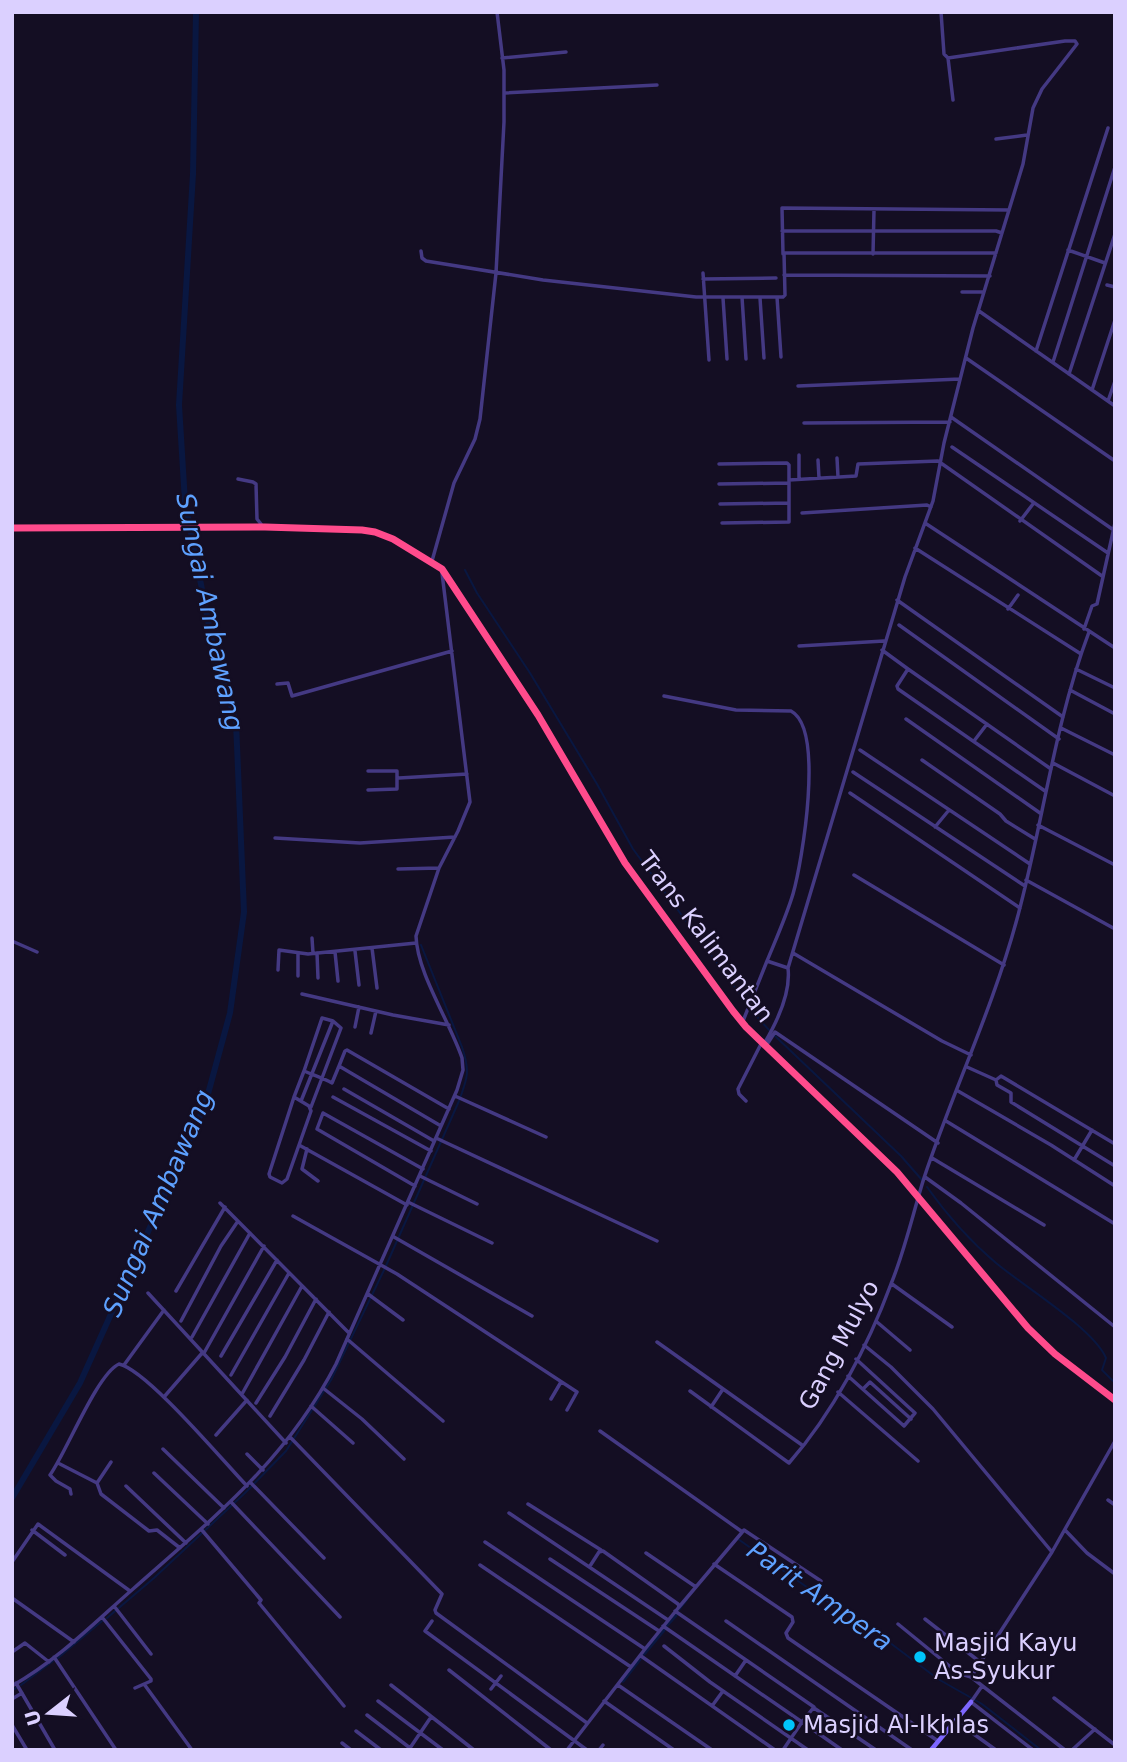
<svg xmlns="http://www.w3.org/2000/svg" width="1127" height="1762" font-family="'DejaVu Sans',sans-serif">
	<rect width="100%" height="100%" fill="#140e23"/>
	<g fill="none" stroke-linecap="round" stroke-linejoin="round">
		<!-- stream -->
		<path stroke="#091741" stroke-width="2" d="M465,570L477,593L530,673L597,784L633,849L747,1004
			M750,1009L770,1031
			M774,1035L901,1156L922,1180
			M927,1187C947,1215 970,1241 996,1263C1022,1285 1093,1328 1106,1358L1102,1370L1115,1383
			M738,1539L841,1611L873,1630L938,1679L982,1704L1041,1750
			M679,1610L687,1600
			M107,1618L154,1578L245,1493L286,1451L331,1380L385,1268L459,1101C468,1077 470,1071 462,1047L421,945
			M58,1658L102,1621
			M21,1685L53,1661
			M12,1690L16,1688"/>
		<!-- canal -->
		<path stroke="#091741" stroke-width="3.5" d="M667,1625L676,1615
			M644,1654L664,1630
			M623,1681L640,1659"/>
		<!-- river -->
		<path stroke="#091741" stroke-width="6" d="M12,1498L80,1383L205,1105L230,1013L244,912L236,722L213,646L185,502L179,405L193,174L196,12"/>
		<!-- street -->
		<path stroke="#443983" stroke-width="3.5" d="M502,58L566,52
			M948,58L953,100
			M505,93L657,85
			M996,139L1027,135
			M782,231H996L1002,233
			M1068,250L1105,263
			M421,251L422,258L426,261L543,280L696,297H783L785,295L784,253H996
			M783,254L782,208L1009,210
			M873,254L874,210
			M703,273L709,360
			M784,275L990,276
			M703,279L776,278
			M1107,285L1115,287
			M962,292H984
			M742,297L746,359
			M777,297L781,357
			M723,298L727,359
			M760,298L764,358
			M979,311L1115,406
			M1036,351L1108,128
			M966,358L1115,461
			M1053,362L1115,167
			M1069,374L1115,234
			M798,386L960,379
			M1092,390L1115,320
			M1108,401L1115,381
			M951,417L1115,531
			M804,423L950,422
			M952,447L1108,553
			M799,455V479
			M837,458L838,477
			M818,460L819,478
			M719,464L787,463L789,465V522L722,523
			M238,479L253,482L256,484L257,519L261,524
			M789,480L856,476L858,464L938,461L1102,576
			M719,484L789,483
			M720,504L789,503
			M802,513L927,505L931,507
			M1020,521L1033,504
			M925,523L1115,648
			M915,548L1081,654
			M432,561L454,483L475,439L480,419L496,273L504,122V70L497,12
			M897,600L1063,717
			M1008,609L1018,595
			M899,625L1059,739
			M1084,629L1092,606L1097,604L1115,523
			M799,646L884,641
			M882,650L908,669
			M1076,669L1115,688
			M277,684L288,683L292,696L452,651
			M1070,690L1115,714
			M664,696L736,710L791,711C825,729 802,862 793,894C786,917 776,939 767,961
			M906,719L1040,813
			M1061,728L1115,755
			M974,741L987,724
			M860,750L1030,864
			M922,760L1000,814L1006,821L1035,839
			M1053,763L1115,796
			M368,771H397V789L368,790
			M853,772L1025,886
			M399,778L467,774
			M1045,791L898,689L897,686L908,669L1051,769
			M850,793L1020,908
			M1038,825L1115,865
			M935,827L949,810
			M275,838L360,843L455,837
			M398,869L439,868
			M854,875L1004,965
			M1026,880L1115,929
			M312,938L313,953
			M12,941L37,952
			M372,948L377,988
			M355,951L359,985
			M335,952L338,981
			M317,953L318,978
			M793,953L942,1041L971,1055
			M278,970L279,950L308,954L416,943
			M298,976V954
			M302,994L393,1015L449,1025
			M743,1021L767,961L788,968
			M355,1027L359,1007
			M371,1033L376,1011
			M764,1044C777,1022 791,993 788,968L905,577L933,501L944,443L973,328L1023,164L1033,108L1042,89L1077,44L1075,41H1065L948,58L944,54L941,12
			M766,1046L775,1032L938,1143
			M967,1067L996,1080L997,1085L1011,1093V1102L1115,1166
			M996,1080L1001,1076L1115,1144
			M344,1089L434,1141
			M958,1091L1051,1145L1115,1186
			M455,1096L546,1137
			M294,1097L309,1106L311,1111L287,1179L282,1183L270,1177L269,1174Z
			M294,1097L304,1071
			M333,1097L431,1151
			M301,1101L333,1021L322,1018L304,1071C313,1075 323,1078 332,1083L339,1066
			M746,1101L739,1094L738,1089L762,1042
			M311,1107L341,1028L333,1021
			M946,1121L1115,1224
			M441,1126L339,1066L345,1051L347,1050L449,1109
			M436,1138L657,1241
			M299,1145L407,1205
			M307,1149L302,1169L318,1181
			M932,1158L1044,1225
			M1074,1160L1092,1130
			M420,1176L477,1204
			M925,1177L961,1203L1115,1327
			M415,1186L317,1129L323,1113L423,1169
			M408,1202L492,1243
			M220,1203L349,1333
			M293,1216L397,1274L577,1392L567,1410
			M394,1237L532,1316
			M892,1284L952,1327
			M176,1291L225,1207
			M148,1293L286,1443
			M368,1294L403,1320
			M181,1321L221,1246L238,1221
			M877,1322L910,1350
			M192,1337L250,1233
			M347,1339L443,1421
			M657,1342L802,1445
			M864,1345L891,1367L933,1409L1052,1552L1115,1441
			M204,1353L264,1246
			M221,1356L277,1260
			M124,1365L164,1310
			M231,1375L289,1273
			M848,1376L904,1426L915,1413L856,1359
			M323,1388L362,1419L404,1459
			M863,1389L870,1382L911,1419
			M690,1391L789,1463C833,1413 868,1346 891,1284C905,1250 913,1213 924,1178C953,1091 993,1008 1017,919C1043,824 1054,725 1089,632
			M838,1392L918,1461
			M242,1394L302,1286
			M164,1397L203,1352
			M551,1399L561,1382
			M256,1403L285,1357L316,1299
			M311,1406L353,1443
			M711,1407L723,1389
			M270,1416L304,1360L329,1312
			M600,1431L741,1531
			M216,1435L247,1400
			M290,1437L442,1594L435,1610L436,1613L587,1723
			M163,1449L224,1508
			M247,1454L263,1470
			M58,1463L97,1483L101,1494L149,1531L157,1530L180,1548
			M154,1473L208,1524
			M97,1483L111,1462
			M251,1483L324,1558
			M126,1486L186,1543
			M71,1494L70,1489L56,1481L50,1475C67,1451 97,1374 119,1364C147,1370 223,1461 247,1486
			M1108,1500L1115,1505
			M231,1502L340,1617
			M528,1504L601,1550
			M509,1513L668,1620
			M201,1529L261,1600L259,1603L344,1706
			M32,1530L65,1555
			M1065,1530L1087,1553L1115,1574
			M485,1542L645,1649L567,1750
			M1052,1552L971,1677L1065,1750
			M646,1553L696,1587
			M550,1559L659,1631
			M12,1562L38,1524L130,1591
			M714,1564L792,1617L793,1622L786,1633L788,1638L938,1741
			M480,1565L631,1667
			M590,1566L599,1552L603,1551L678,1604L679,1607L645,1649
			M12,1598L74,1642
			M114,1606L151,1654
			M679,1607L744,1530L821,1581
			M675,1611L746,1660L735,1676
			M102,1617L151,1679V1681L135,1688
			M925,1619L980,1662
			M432,1621L425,1631L587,1750
			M726,1621L912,1750
			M898,1624L958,1673L971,1677
			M663,1626L802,1722L783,1750
			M664,1646L710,1682L808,1750
			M12,1652L25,1643L49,1662
			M641,1656L775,1750
			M54,1657L116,1750
			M746,1660L814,1707L802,1722L842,1750
			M449,1670L551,1750
			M16,1683L55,1750
			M144,1684L192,1750
			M391,1685L474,1750
			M618,1685L712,1750
			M12,1686C58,1660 94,1623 133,1589C213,1518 286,1461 336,1364L457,1090L463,1070L462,1058C450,1022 417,973 416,936L439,868L458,831L470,802L442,573
			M982,1686L971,1702L1033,1750
			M491,1689L501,1676
			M1054,1698L1115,1745
			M12,1699L22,1693
			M378,1701L443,1750
			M604,1701L674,1750
			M712,1706L723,1691
			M814,1708L876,1750
			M367,1715L410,1748L408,1750
			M12,1725L27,1750
			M961,1725L996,1750
			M356,1731L381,1750
			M342,1743L351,1750
			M412,1750L410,1748L431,1717
			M599,1750L603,1745
			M1072,1750L1095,1729"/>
		<!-- secondary -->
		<path stroke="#7d67ff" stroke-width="4.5" d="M931,1750L971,1702"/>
		<!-- highway -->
		<path stroke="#ff4b8c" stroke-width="7" d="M12,528L265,527L362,530L375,532L393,539L442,569L538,715L625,863L733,1011L746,1027L897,1172L1028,1328L1055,1354L1115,1400"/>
	</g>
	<!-- markers -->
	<g fill="#00c4fb" stroke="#140e23" stroke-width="2.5">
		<circle cx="920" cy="1657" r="7"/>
		<circle cx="789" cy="1725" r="7"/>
	</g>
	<g text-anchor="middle" stroke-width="5" stroke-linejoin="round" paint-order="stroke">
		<!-- street labels -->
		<g font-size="24" fill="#dbd0ff" stroke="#140e23">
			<text transform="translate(706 937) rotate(53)" y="8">Trans Kalimantan</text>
			<text transform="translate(839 1345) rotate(-62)" y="8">Gang Mulyo</text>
		</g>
		<!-- poi labels -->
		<g font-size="24" fill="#dbd0ff" stroke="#140e23" text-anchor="start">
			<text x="934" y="1651">Masjid Kayu<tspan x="934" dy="28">As-Syukur</tspan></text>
			<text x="803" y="1733">Masjid Al-Ikhlas</text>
		</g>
		<!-- water labels -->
		<g font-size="26" font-style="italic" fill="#5ea1ff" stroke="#140e23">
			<text transform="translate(210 612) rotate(78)" y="9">Sungai Ambawang</text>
			<text transform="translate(158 1203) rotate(-67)" y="9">Sungai Ambawang</text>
			<text transform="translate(820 1596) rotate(35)" y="9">Parit Ampera</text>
		</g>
	</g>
	<!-- border -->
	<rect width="1127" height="1762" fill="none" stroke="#dbd0ff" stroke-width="28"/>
	<!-- north arrow -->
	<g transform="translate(49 1713) rotate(253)" stroke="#140e23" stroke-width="5" paint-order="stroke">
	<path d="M0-5L12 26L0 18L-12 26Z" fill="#dbd0ff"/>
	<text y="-10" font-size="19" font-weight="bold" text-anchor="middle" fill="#dbd0ff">U</text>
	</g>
</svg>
